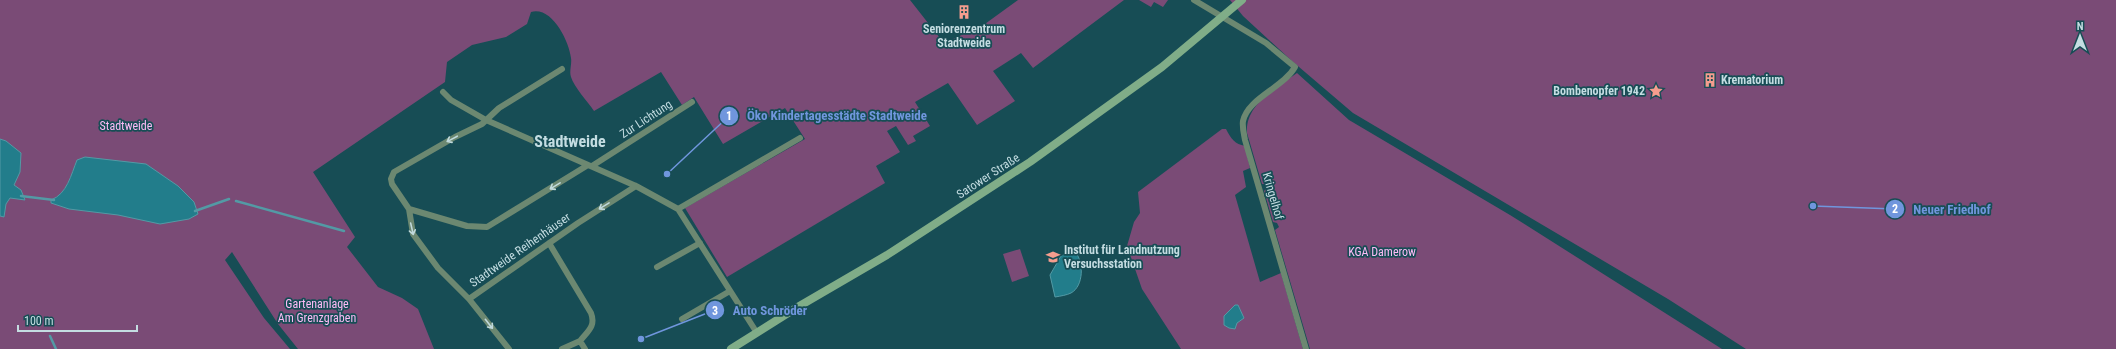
<svg xmlns="http://www.w3.org/2000/svg" width="2116" height="349" font-family="'Roboto Condensed',sans-serif">
	<rect width="100%" height="100%" fill="#174d55"/>
	<!-- green -->
	<path fill="#7a4b76" d="M0,0H910L943,42C956,40 965,31 978,29L1018,0H1124L1033,68L1021,53L993,71L1015,101L977,125L948,83L915,102L930,126L913,136L916,141L908,145L896,126L887,131L900,152L876,166L885,183L727,277L685,208L805,139L785,108L723,144L694,97L682,105L661,72L594,111C588,102 574,87 571,77C569,72 572,64 571,58C569,41 552,6 531,12L527,24L506,37L472,45L447,62L445,82L313,172L355,237L347,247L378,287L402,298L418,309L434,349H298L278,324L232,252L225,260L264,318L290,349H0Z
		M1139,0H1168L1163,7L1154,2L1151,7Z
		M1230,0H2116V349H1746L1668,299L1353,113L1292,61L1243,16Z
		M1297,73L1349,120L1510,215L1722,349H1310L1275,230L1279,227L1277,223L1273,222L1264,191L1266,189L1265,184H1262L1247,133C1245,104 1277,88 1297,73Z
		M1222,129H1226C1231,139 1235,144 1245,146L1250,168L1243,171L1246,187L1235,195L1260,282L1281,273L1303,349H1181L1142,289L1127,246L1134,222L1140,213L1138,192Z
		M1020,249L1029,276L1012,282L1003,254Z"/>
	<!-- water -->
	<path fill="#227d8b" stroke="#539aa5" d="M0,139L6,141L21,153L20,172L14,185L21,190L25,200L10,198L6,204L4,217L0,216Z
		M85,157L146,164L178,186L194,202L198,214L189,219L160,224L118,215L69,209L51,203V200C67,194 71,175 77,160Z
		M1068,252H1075C1084,261 1084,286 1071,293C1067,295 1061,296 1055,297L1050,275L1061,256Z
		M1235,305H1238L1244,318L1237,323L1235,329L1229,328L1224,325V316Z"/>
	<g fill="none" stroke-linecap="round" stroke-linejoin="round">
		<!-- stream -->
		<path stroke="#539aa5" stroke-width="2.5" d="M21,196L54,200
			M236,201L344,231
			M195,211L229,199
			M50,336L56,349"/>
		<!-- street -->
		<path stroke="#6c8871" stroke-width="6" d="M1194,0L1266,43L1295,67C1283,88 1248,98 1243,121C1242,127 1244,134 1245,140L1306,349
			M443,92L451,100L486,120L636,186L678,209L757,333
			M592,166L692,102
			M409,209L467,226L487,227L588,165
			M678,209L800,138
			M549,243L591,313C596,326 588,331 580,341L585,349
			M657,267L700,243
			M469,299L578,223L636,186
			M682,319L730,291
			M509,349L469,299L438,268L413,234L409,209L392,184L391,179L394,172L455,137L482,124L499,108L562,69
			M562,349L580,341"/>
		<!-- secondary -->
		<path stroke="#80ad88" stroke-width="8" d="M731,349L796,308L887,255L1030,162L1162,67L1242,0"/>
	</g>
	<!-- one-way arrows -->
	<defs><path id="oneway-shaft" d="M-6 0H5M1.5-3L5.5 0L1.5 3" fill="none" stroke-width="1.6" stroke-linecap="round" stroke-linejoin="round"/></defs>
	<g stroke="#c0d9dc">
		<use href="#oneway-shaft" transform="translate(452 139) rotate(152)"/>
		<use href="#oneway-shaft" transform="translate(555 186) rotate(149)"/>
		<use href="#oneway-shaft" transform="translate(604 206) rotate(148)"/>
		<use href="#oneway-shaft" transform="translate(412 229) rotate(77)"/>
		<use href="#oneway-shaft" transform="translate(489 324) rotate(52)"/>
	</g>
	<!-- icons -->
	<defs>
		<symbol id="building-bare" viewBox="-9 -9 18 18"><path d="M-4-6H4V6H1V3H-1V6H-4ZM-2.5-4.3h1.7v1.8h-1.7ZM.8-4.3h1.7v1.8H.8ZM-2.5-1h1.7V.8h-1.7ZM.8-1h1.7V.8H.8Z" fill="#f59d8e" stroke="#174d55" stroke-width="2.5" paint-order="stroke"/></symbol>
		<symbol id="sight-bare" viewBox="-9 -9 18 18"><path d="M0-6L1.8-2.2L6-1.7L2.9 1.2L3.7 5.4L0 3.3L-3.7 5.4L-2.9 1.2L-6-1.7L-1.8-2.2Z" fill="#f59d8e" stroke="#174d55" stroke-width="2.5" paint-order="stroke"/></symbol>
		<symbol id="university-bare" viewBox="-9 -9 18 18"><path d="M0-5L7-2L0 1L-7-2ZM-4 1L0 2.5L4 1V4Q0 6-4 4Z" fill="#f59d8e" stroke="#174d55" stroke-width="2.5" paint-order="stroke"/></symbol>
	</defs>
	<g fill-rule="evenodd">
		<use href="#building-bare" x="954" y="2" width="20" height="20"/>
		<use href="#building-bare" x="1700" y="70" width="20" height="20"/>
		<use href="#sight-bare" x="1646" y="81" width="20" height="20"/>
		<use href="#university-bare" x="1043" y="247" width="20" height="20"/>
	</g>
	<g text-anchor="middle" stroke-width="3.5" stroke-linejoin="round" paint-order="stroke">
		<!-- poi labels -->
		<g font-size="12" font-weight="bold" fill="#c4dde2" stroke="#174d55" text-anchor="start">
			<text x="964" y="33" text-anchor="middle">Seniorenzentrum<tspan x="964" dy="14">Stadtweide</tspan></text>
			<text x="1721" y="84">Krematorium</text>
			<text x="1645" y="95" text-anchor="end">Bombenopfer 1942</text>
			<text x="1064" y="254">Institut für Landnutzung<tspan x="1064" dy="14">Versuchsstation</tspan></text>
		</g>
		<!-- street labels -->
		<g font-size="12" fill="#c4dde2" stroke="#174d55">
			<text transform="translate(646 119) rotate(-33)" y="4">Zur Lichtung</text>
			<text transform="translate(988 176) rotate(-33)" y="4">Satower Straße</text>
			<text transform="translate(1273 196) rotate(74)" y="4">Kringelhof</text>
			<text transform="translate(520 250) rotate(-35)" y="4">Stadtweide Reihenhäuser</text>
		</g>
		<!-- park labels -->
		<g font-size="12" fill="#febbf7" stroke="#174d55">
			<text x="126" y="130">Stadtweide</text>
			<text x="1382" y="256">KGA Damerow</text>
			<text x="317" y="308">Gartenanlage<tspan x="317" dy="14">Am Grenzgraben</tspan></text>
		</g>
		<!-- district labels -->
		<g font-size="16" font-weight="bold" fill="#c4dde2" stroke="#174d55">
			<text x="570" y="147">Stadtweide</text>
		</g>
	</g>
	<!-- callouts -->
	<path fill="none" stroke="#7096dd" stroke-width="1.5" d="M667 174L729 116M1813 206L1895 209M641 339L715 310"/>
	<g fill="#7096dd" stroke="#174d55" stroke-width="1.5">
		<circle cx="667" cy="174" r="4"/>
		<circle cx="1813" cy="206" r="4"/>
		<circle cx="641" cy="339" r="4"/>
		<circle cx="729" cy="116" r="10"/>
		<circle cx="1895" cy="209" r="10"/>
		<circle cx="715" cy="310" r="10"/>
	</g>
	<g font-size="12" text-anchor="middle" font-weight="bold" fill="#fff">
		<text x="729" y="120">1</text>
		<text x="1895" y="213">2</text>
		<text x="715" y="315">3</text>
	</g>
	<g font-size="13" text-anchor="middle" font-weight="bold" fill="#7096dd" stroke="#174d55" stroke-width="3.5" stroke-linejoin="round" paint-order="stroke">
		<text x="837" y="120">Öko Kindertagesstädte Stadtweide</text>
		<text x="1952" y="214">Neuer Friedhof</text>
		<text x="770" y="315">Auto Schröder</text>
	</g>
	<!-- north arrow -->
	<g transform="translate(2080 36)" stroke="#174d55" stroke-width="3" paint-order="stroke">
	<path d="M0-3L7 15L0 10L-7 15Z" fill="#c4dde2"/>
	<text y="-6" font-size="11" font-weight="bold" text-anchor="middle" fill="#c4dde2">N</text>
	</g>
	<!-- scale -->
	<path d="M18 325v6h119v-6" fill="none" stroke="#c4dde2" stroke-width="2"/>
	<text x="24" y="325" font-size="12" fill="#c4dde2" stroke="#174d55" stroke-width="3" paint-order="stroke">100 m</text>
</svg>
